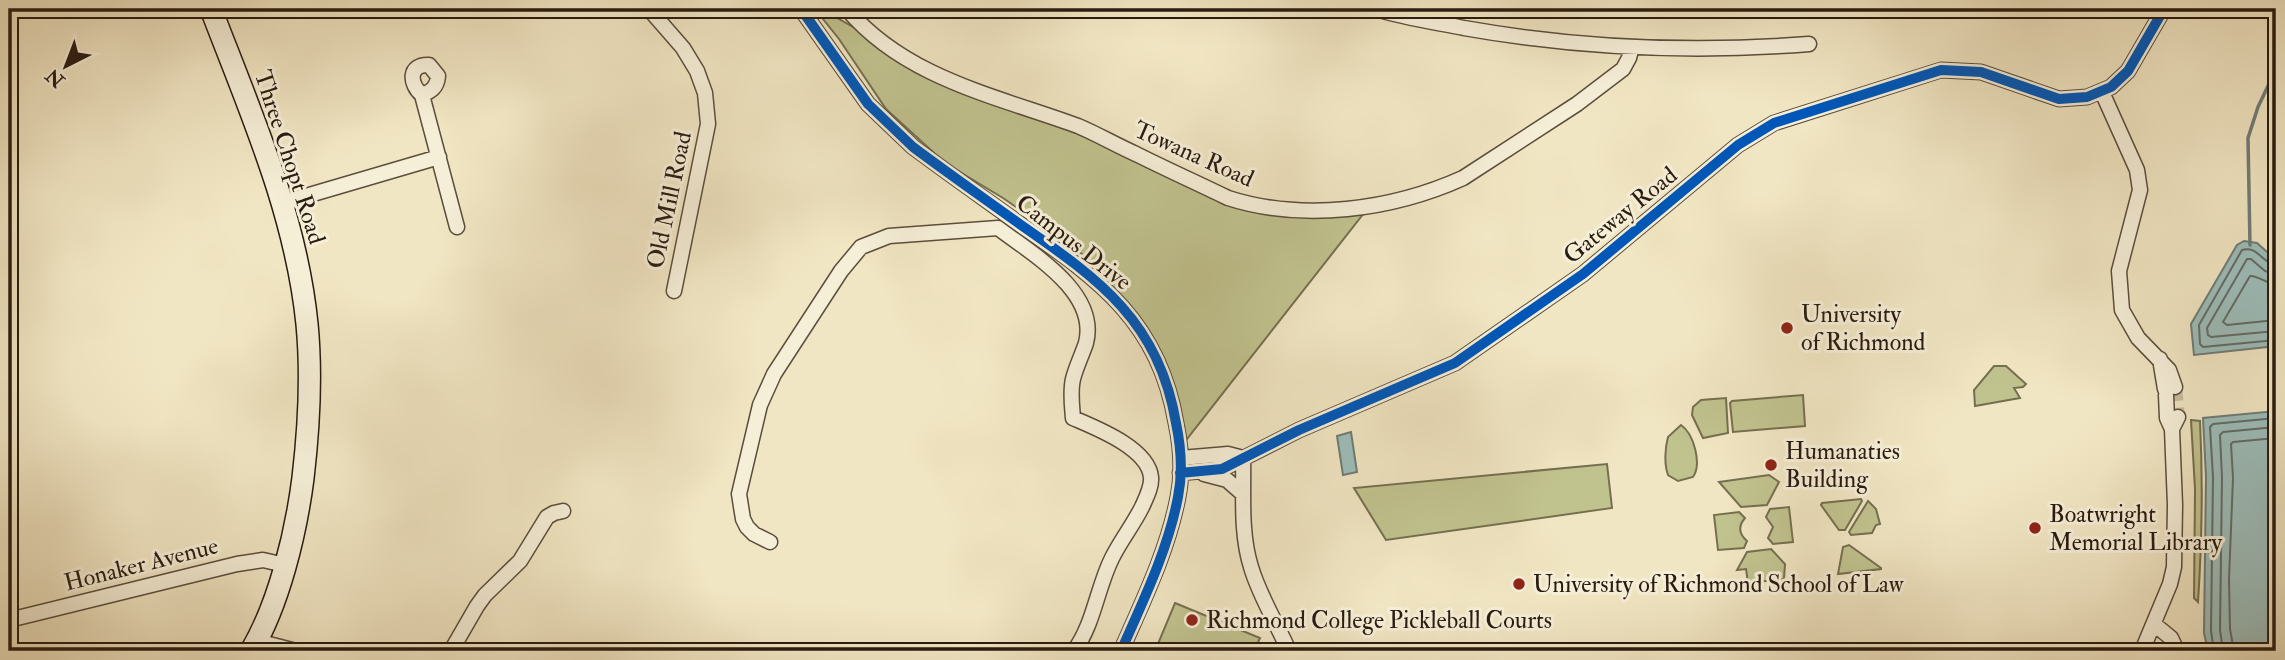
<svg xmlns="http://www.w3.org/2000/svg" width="2285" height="660" font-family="'IM FELL Double Pica',serif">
	<rect width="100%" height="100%" fill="#f1e6c3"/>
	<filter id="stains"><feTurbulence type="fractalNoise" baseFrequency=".00286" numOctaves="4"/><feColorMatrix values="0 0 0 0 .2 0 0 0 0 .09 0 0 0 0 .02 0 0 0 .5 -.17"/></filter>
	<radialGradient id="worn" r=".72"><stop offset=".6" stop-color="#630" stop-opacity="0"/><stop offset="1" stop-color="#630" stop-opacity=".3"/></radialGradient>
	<!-- green -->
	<path fill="#c1c38f" stroke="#756f50" stroke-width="2" d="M815,9H821L971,93L1071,131L1256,210L1364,213L1183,444L1151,339L1095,266L1074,247L1003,198L945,163L886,109L839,39Z
		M1994,366H2006L2026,384L2023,387L2014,388L2020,398L1975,406L1974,390Z
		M1803,395L1805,426L1733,432L1730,403L1732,401Z
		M1726,398L1728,433L1703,438L1692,415L1693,407L1701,400Z
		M2191,420L2200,421C2203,481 2202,541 2198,602L2194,598L2195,489Z
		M1681,425C1694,434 1702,464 1693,477L1678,481L1668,475C1664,464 1665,448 1668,437Z
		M1607,464L1612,508L1386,540L1354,488Z
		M1769,475L1779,482L1767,505L1741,507L1719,482Z
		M1861,499L1862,501L1845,530H1839L1821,505L1822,503Z
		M1868,501L1876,509L1880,524L1876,525L1872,533L1851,535L1849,532Z
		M1789,507L1793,542L1773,544L1768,538L1773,527L1766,517L1770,509Z
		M1739,512L1745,518C1738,526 1739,534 1747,541L1744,548L1718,550L1714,515Z
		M1849,545L1881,568V569L1838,574L1843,547Z
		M1771,549L1785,564L1784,579L1748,583L1746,569L1737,570L1747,552Z
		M1175,603L1260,638L1254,651H1155Z"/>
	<!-- water -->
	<path fill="#9dbebb" stroke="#6f7d77" stroke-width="2" d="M2244,241L2257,243L2276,260V346L2194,355L2191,324L2237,245Z
		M2276,411V651H2208L2204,633L2206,477L2203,418Z
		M1351,432L1357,472L1343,475L1337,436Z"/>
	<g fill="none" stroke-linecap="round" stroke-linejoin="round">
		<!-- shore -->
		<path stroke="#636c66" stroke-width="2" d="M2276,265C2262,263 2257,245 2242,250L2199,325L2200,344L2203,347L2276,340
			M2276,274L2265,271L2251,259H2247L2207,328L2208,335L2211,337L2276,331
			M2276,284C2266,284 2258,275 2250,276L2223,322L2227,325L2276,320
			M2214,651L2211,631L2213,477L2210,427L2213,424L2276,418
			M2223,651L2220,630L2222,477L2220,435L2223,432L2276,427
			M2234,651L2230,629L2229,579L2233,478L2231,444L2233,442L2276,438"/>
		<!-- stream -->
		<path stroke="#6f7d77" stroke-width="3.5" d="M2250,245L2248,138L2258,107L2276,69"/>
		<!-- street-tunnel -->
		<path stroke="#c9bd9f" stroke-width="14" stroke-dasharray="14 7" stroke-linecap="butt" d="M2175,387L2178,417"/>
		<defs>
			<path id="street" d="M649,9L683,48L697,71L705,93L708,124L674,291
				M801,9L868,104L913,147C949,174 985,199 1021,225C1100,280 1159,322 1176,423C1181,447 1183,472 1178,497C1168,550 1143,601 1121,651
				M847,9C905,78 996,96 1078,126C1097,134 1116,145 1136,154C1166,169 1197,183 1228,198C1303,222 1392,210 1463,178L1577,104L1623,69L1629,58L1632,47
				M1376,9C1405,18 1434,22 1464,28C1577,48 1694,53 1809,44
				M2102,92L2137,170L2140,190L2119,271L2122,310L2138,338L2169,370L2175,387
				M422,95C409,84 408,64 429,65L438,76C437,87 432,91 422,95L457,227
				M282,203L439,157
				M2160,359L2165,389
				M2166,395L2167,418L2172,429
				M1181,458L1228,454L1243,458
				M1243,458C1244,493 1240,532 1251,567C1259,595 1277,624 1289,651
				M1180,473L1222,469L1299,430L1455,363L1583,274L1738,145L1774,123L1941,70L1981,72L2059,99L2087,97L2111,87L2128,71L2164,9
				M1204,474L1227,480L1243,494
				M770,542L754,534L747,527L743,519L739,494L760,405L774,374L841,271L861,247L889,236L998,228C1032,254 1099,292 1086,343C1082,355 1076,367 1073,379C1070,392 1072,405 1073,418C1096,428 1148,448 1151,477C1152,487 1146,498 1142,507C1133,525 1121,540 1112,558C1097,588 1094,624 1074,651
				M9,620L237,564L263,560L285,565
				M2154,624L2171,638L2177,651
				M257,641L296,651
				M451,651L477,606L485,595L520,561L547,517L554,513L563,511
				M2142,651L2170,584L2174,567L2175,505L2172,429L2178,417"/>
			<path id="secondary" d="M211,9C250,111 296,214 307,324C312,376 309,427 303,478C296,533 279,604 251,651"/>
		</defs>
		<!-- street casing -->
		<use href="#street" stroke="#5b4e3d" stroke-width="17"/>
		<!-- secondary casing -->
		<use href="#secondary" stroke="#291b10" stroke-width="24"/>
		<!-- street -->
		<use href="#street" stroke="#f6efd8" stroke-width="14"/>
		<!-- secondary -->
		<use href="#secondary" stroke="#f6efd8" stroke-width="21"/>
		<defs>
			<path id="cycleway" d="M801,9L868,104L913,147C949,174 985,199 1021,225C1100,280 1159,322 1176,423C1181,447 1183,472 1178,497C1168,550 1143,601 1121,651
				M1180,473L1222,469L1299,430L1455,363L1583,274L1738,145L1774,123L1941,70L1981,72L2059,99L2087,97L2111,87L2128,71L2164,9"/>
		</defs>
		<!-- cycleway casing -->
		<use href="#cycleway" stroke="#f6efd8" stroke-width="15"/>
		<!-- cycleway -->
		<use href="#cycleway" stroke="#0057b8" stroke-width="10"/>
	</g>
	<!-- markers -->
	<g fill="#8f2418" stroke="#f6efd8" stroke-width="2.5">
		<circle cx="1787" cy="328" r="7"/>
		<circle cx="1771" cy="465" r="7"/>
		<circle cx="2035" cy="528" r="7"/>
		<circle cx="1519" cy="584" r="7"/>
		<circle cx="1192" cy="620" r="7"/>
	</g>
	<g text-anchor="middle" stroke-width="6" stroke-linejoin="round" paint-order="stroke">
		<!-- street labels -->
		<g font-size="24" fill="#291b10" stroke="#f6efd8">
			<text transform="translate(1194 154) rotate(24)" y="8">Towana Road</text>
			<text transform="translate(290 157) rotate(72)" y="8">Three Chopt Road</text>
			<text transform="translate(669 200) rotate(-78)" y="8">Old Mill Road</text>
			<text transform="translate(1620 215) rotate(-39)" y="8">Gateway Road</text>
			<text transform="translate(1074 242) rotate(38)" y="8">Campus Drive</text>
			<text transform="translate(141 564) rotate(-14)" y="8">Honaker Avenue</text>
		</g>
		<!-- poi labels -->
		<g font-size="24" fill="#291b10" stroke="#f6efd8" text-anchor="start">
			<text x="1801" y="322">University<tspan x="1801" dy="28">of Richmond</tspan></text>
			<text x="1785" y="459">Humanaties<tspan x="1785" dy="28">Building</tspan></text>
			<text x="2049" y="522">Boatwright<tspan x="2049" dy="28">Memorial Library</tspan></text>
			<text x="1533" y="592">University of Richmond School of Law</text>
			<text x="1206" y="628">Richmond College Pickleball Courts</text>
		</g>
	</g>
	<!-- margin -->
	<rect width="2285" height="660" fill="none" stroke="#f1e6c3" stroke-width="35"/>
	<rect x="10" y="10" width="2264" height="639" fill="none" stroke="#291b10" stroke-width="3.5"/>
	<rect x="18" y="18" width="2250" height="625" fill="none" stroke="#291b10" stroke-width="2"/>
	<!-- north arrow -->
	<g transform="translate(66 66) rotate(222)" stroke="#f6efd8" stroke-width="5" paint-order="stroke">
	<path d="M0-5L12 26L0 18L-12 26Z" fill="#291b10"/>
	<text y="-10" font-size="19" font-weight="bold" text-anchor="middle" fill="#291b10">N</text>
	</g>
	<rect width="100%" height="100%" filter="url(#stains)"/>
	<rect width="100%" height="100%" fill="url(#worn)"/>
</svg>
